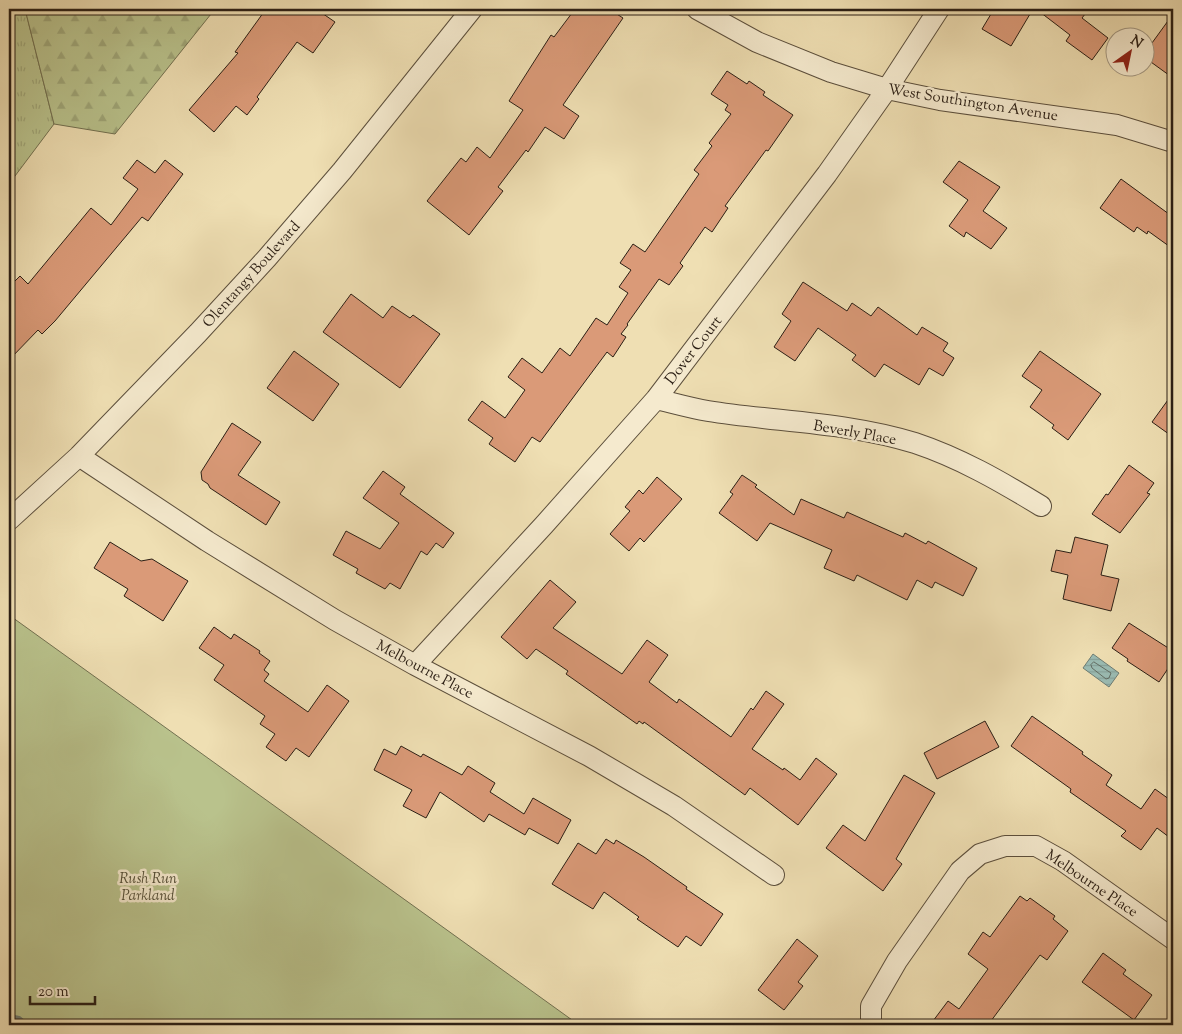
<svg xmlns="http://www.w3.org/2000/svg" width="1182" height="1034" font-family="'Sorts Mill Goudy',serif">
	<defs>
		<pattern id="grass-tufts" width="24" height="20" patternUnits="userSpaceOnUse" patternTransform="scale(1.25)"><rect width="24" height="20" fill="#b9c28c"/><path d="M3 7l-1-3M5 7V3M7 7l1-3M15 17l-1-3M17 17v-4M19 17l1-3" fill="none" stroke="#9fa678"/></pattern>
		<pattern id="forest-firs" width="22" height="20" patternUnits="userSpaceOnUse" patternTransform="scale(1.25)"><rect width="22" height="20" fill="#b9c28c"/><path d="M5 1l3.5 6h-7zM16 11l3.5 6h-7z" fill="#9fa678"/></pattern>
		<pattern id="water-rules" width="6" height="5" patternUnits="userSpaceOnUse" patternTransform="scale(1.25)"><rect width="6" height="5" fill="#9bbcb3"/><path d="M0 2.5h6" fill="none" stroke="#86a199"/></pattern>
	</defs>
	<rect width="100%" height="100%" fill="#efdfb3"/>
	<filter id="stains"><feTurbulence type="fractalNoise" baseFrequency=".004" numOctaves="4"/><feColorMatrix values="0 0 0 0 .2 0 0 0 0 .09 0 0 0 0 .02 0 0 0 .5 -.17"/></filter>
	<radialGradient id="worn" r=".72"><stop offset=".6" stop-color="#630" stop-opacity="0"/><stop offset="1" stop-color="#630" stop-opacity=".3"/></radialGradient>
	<!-- grass -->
	<path fill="url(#grass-tufts)" stroke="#727050" d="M9,9H25L54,124L9,184Z"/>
	<!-- forest -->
	<path fill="url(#forest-firs)" stroke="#727050" d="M25,9H215L115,134L54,124Z"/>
	<!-- green -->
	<path fill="#b9c28c" stroke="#727050" d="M9,615L579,1025H9Z"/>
	<!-- water -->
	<path fill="url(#water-rules)" stroke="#6e7d74" d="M1093,654L1119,673L1109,687L1083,668Z"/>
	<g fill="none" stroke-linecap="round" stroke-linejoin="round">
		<!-- shore -->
		<path stroke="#636e64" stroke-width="1" d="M1094,662L1111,673L1109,678L1106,679L1092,668L1091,665Z"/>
		<!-- stream -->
		<path stroke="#6e7d74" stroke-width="6" d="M9,1017L19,1019L26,1025"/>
	</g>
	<!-- building -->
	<path fill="#da9a78" stroke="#2b1f15" d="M266,9H316L335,22L313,53L297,42L257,97L259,99L247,115L236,106L214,132L189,110L238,53L235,52Z
		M575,9H609L623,18L563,105L579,116L564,139L545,127L528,152L526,150L498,187L503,191L469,235L427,201L461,158L466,162L477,147L490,158L523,110L509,101L551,35L554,37Z
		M994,9H1033L1011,46L982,29Z
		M1036,9H1089L1082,18L1108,38L1092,60L1066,41L1070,35Z
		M1173,14V78L1144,57V54Z
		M727,71L747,84L749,81L765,92L763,95L793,115L768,151L766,150L725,206L728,208L712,232L705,227L680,263L683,266L669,285L659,279L627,324L628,325L621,334L626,337L613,357L607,352L540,442L532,437L515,462L489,444L493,438L468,420L482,401L505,418L525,390L508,377L522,358L542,373L560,348L570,356L596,318L607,325L628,293L619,287L631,270L620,263L633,244L645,252L699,174L694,170L712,146L709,143L731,114L725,110L728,105L711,94Z
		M137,160L155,173L165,160L183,174L148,221L142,217L55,321L42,334L38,330L9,360V287L20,276L28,284L91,208L111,225L138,189L123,178Z
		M959,161L1000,187L983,211L1007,228L991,249L966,232L964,237L949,226L968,200L943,182Z
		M1121,179L1173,217V249L1148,231L1147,234L1137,227L1134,232L1100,208Z
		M803,282L847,311L852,303L871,316L878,307L917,335L922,327L948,343L943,351L954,358L943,376L929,368L919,385L884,364L875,377L852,360L856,355L818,328L795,361L774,347L791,321L782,314Z
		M351,294L383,318L392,306L410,318L413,315L440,334L400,388L323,332Z
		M294,351L339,384L313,421L267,388Z
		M1040,351L1101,394L1068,440L1052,428L1054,425L1030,407L1042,390L1022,376Z
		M1173,393V437L1152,422Z
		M232,423L261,442L238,475L280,502L266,525L210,488L208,484L202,480L201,472Z
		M1129,465L1154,483L1147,493L1150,494L1120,533L1092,514L1106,494L1108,495Z
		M383,471L405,487L400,494L454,533L443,548L436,543L427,555L421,551L400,589L390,583L385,589L356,573L358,569L333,555L346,531L380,549L399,523L363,498Z
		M742,475L757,485L755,487L794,515L801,499L844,518L847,512L903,537L905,533L926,544L928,541L977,568L963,596L935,582L932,588L917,580L907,600L857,575L854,581L824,568L832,550L770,523L757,541L719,513L733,494L730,492Z
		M657,477L682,499L644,542L640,538L629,551L610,534L630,511L625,507L639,490L643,494Z
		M1075,537L1108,545L1101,575L1119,579L1111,611L1063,599L1068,575L1051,571L1056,550L1071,553Z
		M110,542L141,561L152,559L188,581L163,621L124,596L128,589L94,568Z
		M550,580L576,602L553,628L622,674L647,640L668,655L649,682L677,703L679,699L731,737L751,708L753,710L766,691L784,704L752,749L783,770L784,768L800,780L816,758L837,774L798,825L750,788L745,795L644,722L643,724L639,721L637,724L566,674L568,671L536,649L527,659L501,637Z
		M1129,623L1173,651V661L1159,682L1127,661L1128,659L1112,648Z
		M214,627L231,639L234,634L260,651L259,653L270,661L264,670L269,674L264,681L308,712L327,685L349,701L309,757L296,748L286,761L266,747L275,734L260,724L265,716L214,680L224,665L199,648Z
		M1032,716L1083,752L1082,754L1112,775L1106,785L1141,809L1155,789L1173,802V840L1157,828L1141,850L1121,836L1126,831L1070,792L1071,789L1011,746Z
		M985,721L999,747L937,779L924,753Z
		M401,746L421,757L423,754L462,775L468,766L495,783L490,792L524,814L533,798L571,820L558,844L529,828L525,835L489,814L484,822L440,792L426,818L403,806L412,790L374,770L384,749L396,755Z
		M904,775L935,793L896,859L902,864L883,891L826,848L843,825L865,841Z
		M606,839L614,844L616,840L644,857L687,887L686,889L723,914L701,946L686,936L678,947L637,919L639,917L604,892L593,909L552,884L578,843L596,854Z
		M1020,896L1027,901L1030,898L1055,916L1053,919L1068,931L1047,960L1040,955L988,1025H930L948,1001L959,1009L988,969L968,954L983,932L990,937Z
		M797,939L818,956L798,982L803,986L784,1010L758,990Z
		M1103,953L1126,970L1123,974L1152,995L1134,1020L1082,982Z"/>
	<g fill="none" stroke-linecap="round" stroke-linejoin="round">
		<defs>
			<path id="minor" d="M697,9L757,42L831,72L887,89L940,100L1117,125L1173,142
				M656,399C673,403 690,408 708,411C776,422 848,422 915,443C960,458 1000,481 1041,506
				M79,456L207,541L335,620L415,665L589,756L674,806L774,875
				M9,520L79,456L198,333L267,258L342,171L472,9
				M415,665L544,525L656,399L827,174L887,89L939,9
				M871,1025V1006L897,961L960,871L980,854L1005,846H1036L1063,861L1173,939"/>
		</defs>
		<!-- minor casing -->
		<use href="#minor" stroke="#5c4f3c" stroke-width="22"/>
		<!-- minor -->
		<use href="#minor" stroke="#f5eace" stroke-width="20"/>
	</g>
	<g text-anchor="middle" stroke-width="5" stroke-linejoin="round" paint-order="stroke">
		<!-- street labels -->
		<g font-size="15" fill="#2b1f15" stroke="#f5eace">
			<text transform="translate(973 102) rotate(9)" y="5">West Southington Avenue</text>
			<text transform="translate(251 274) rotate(-48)" y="5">Olentangy Boulevard</text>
			<text transform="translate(693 350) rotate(-52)" y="5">Dover Court</text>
			<text transform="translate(855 432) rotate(10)" y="5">Beverly Place</text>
			<text transform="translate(425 669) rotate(28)" y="5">Melbourne Place</text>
			<text transform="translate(1092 883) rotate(34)" y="5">Melbourne Place</text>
		</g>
		<!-- park labels -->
		<g font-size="15" font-style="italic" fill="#565039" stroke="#f5eace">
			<text x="148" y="883">Rush Run<tspan x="148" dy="17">Parkland</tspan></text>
		</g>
	</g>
	<!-- margin -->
	<rect width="1182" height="1034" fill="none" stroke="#efdfb3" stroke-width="30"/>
	<rect x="10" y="10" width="1162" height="1014" fill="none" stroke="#2b1f15" stroke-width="2.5"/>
	<rect x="15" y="15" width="1152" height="1004" fill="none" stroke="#2b1f15"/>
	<!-- north arrow -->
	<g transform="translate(1130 52) rotate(33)"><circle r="24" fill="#f5eace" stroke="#a49984"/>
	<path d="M0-4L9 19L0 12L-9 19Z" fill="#8f2418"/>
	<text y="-8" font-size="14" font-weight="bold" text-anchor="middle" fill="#2b1f15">N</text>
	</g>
	<!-- scale -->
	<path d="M30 996v8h65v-8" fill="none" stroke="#2b1f15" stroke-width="2.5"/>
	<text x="38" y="996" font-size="15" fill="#2b1f15" stroke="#f5eace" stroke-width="4" paint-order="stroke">20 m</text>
	<rect width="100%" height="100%" filter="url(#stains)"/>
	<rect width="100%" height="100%" fill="url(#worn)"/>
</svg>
